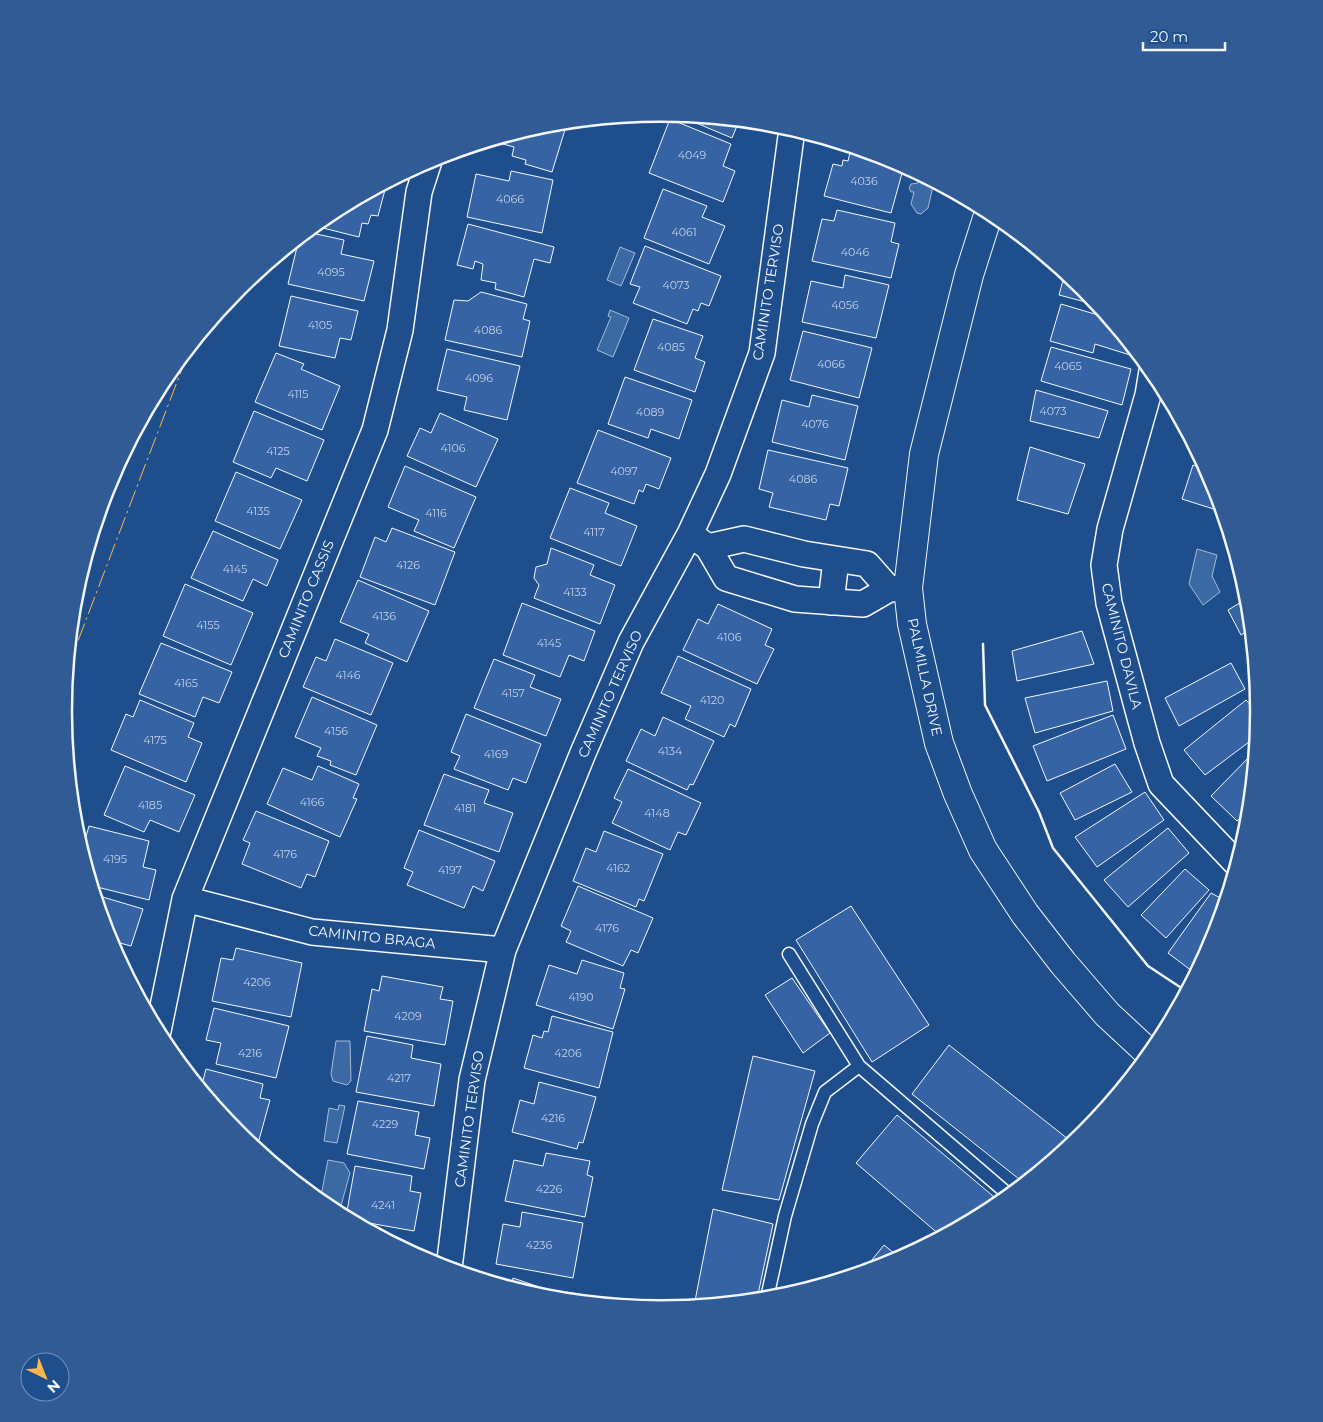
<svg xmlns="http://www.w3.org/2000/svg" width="1323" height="1422" font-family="Montserrat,sans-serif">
	<rect width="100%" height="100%" fill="#1f4e8c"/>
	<!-- water -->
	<path fill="#3b69a3" stroke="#a8bbd7" d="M921,175L934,182L928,208L921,214L917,213L911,204L914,192H911L909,188L911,184L918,183Z
		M620,247L635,253L621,286L607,280Z
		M610,310L629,318L613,357L597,350L611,317L608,316Z
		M1197,549L1217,555L1212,576L1220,592L1203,605L1189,584Z
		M336,1041H350L351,1081L347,1085L333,1081L331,1074Z
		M339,1105L345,1106L337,1143L324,1141L329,1108L338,1110Z
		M328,1160L344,1163L350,1173L339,1213L320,1201Z"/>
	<!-- building -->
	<path fill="#3563a3" stroke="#f2f6ff" d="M677,115L739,121L732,138Z
		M670,119L731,144L723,166L735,171L723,202L649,173Z
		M567,123L552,172L525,164L526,160L512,156L514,147L492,141L545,125Z
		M851,148L891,159L904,166L891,213L824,196L833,164L842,166L843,160L848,161Z
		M511,171L553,180L542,233L467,217L476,174L509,181Z
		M383,186H386L378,216L371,215L368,224L362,223L359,237L315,226L330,214Z
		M663,189L707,206L702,217L725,226L709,264L644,238Z
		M837,210L895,223L891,242L899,244L891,278L812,261L822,219L834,221Z
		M468,224L554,247L550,263L534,259L524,297L495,289L496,283L481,280L483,264L475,261L473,269L457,265Z
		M307,232L344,240L341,254L374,261L364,301L288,284L299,239Z
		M645,246L721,276L709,306L701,303L698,311L693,309L687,324L633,303L640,287L630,284Z
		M1065,273L1084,289L1097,305L1059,295Z
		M845,275L889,285L876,338L802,322L811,281L843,288Z
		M481,292L527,304L523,319L530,321L522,357L445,340L454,300L468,301Z
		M291,296L358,311L351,340L340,338L335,358L279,346Z
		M1061,304L1108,318L1133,347L1130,355L1095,344L1093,353L1050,341Z
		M653,319L703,336L695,358L705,362L695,392L634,370Z
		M803,331L872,348L859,398L790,380Z
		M1051,347L1131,369L1122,405L1041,381Z
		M447,349L520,366L507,420L464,410L467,397L437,390Z
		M276,353L304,364L301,369L340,386L322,430L255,402Z
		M625,377L692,400L679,439L651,429L648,438L608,424Z
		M1036,390L1108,411L1099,438L1030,421Z
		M812,395L858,406L845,460L772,442L782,400L809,407Z
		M254,411L324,440L307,481L276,468L271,478L233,462Z
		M440,413L498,439L476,487L407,456L420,428L431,433Z
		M598,430L671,458L659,489L646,484L643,492L639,490L634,504L577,483Z
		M1030,447L1085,464L1068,514L1017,500Z
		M768,450L848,468L839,506L830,504L826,520L769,507L773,493L759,489Z
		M1193,465L1207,470L1214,483L1223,512L1182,499Z
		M405,466L476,497L454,548L414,531L419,520L388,507Z
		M236,472L302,500L280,549L215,521Z
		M570,488L609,503L605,513L637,526L621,566L550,538Z
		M392,528L455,552L435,605L360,577L375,537L386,542Z
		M213,531L278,560L267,586L253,579L243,601L191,578Z
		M551,548L594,565L590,575L615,585L600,624L534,598L539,585L534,578L536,567L547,564Z
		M358,580L429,611L407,662L365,643L369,634L340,622Z
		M185,584L253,613L231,665L163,636Z
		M1248,598L1251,629L1241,635L1228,610Z
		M522,603L595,631L584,661L569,655L560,677L503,655Z
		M718,604L772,629L765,645L774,649L757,684L683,650L698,619L708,624Z
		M1082,631L1094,664L1017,681L1012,651Z
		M335,639L393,663L371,715L303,687L316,657L326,661Z
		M161,643L232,672L219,703L203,697L195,717L139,694Z
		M678,656L751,689L735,727L730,724L724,737L685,719L691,706L661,693Z
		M494,659L535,675L530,687L561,699L546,736L474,708Z
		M1231,663L1245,689L1179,726L1165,698Z
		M1107,681L1113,711L1035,733L1025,698Z
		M312,697L377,725L356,775L330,765L331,761L317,756L321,748L295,737Z
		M140,700L194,723L188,737L202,743L186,782L111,750L126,714L133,717Z
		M1246,700L1259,714L1257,736L1205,775L1184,750Z
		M466,714L541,744L526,783L513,778L508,790L454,769L460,756L451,752Z
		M1113,715L1126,749L1047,781L1033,746Z
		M663,717L714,741L693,785L690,784L687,790L626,761L641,729L655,736Z
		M1255,751L1250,809L1237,821L1211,796Z
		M1115,764L1132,792L1075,820L1060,793Z
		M125,766L195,795L179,832L150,820L144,832L104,815Z
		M318,766L359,784L353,798L357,799L340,837L267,804L283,768L312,780Z
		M628,769L701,803L686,835L678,832L670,850L612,823L622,802L614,798Z
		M444,774L489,790L484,803L513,813L499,852L424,825Z
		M1145,792L1164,820L1097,867L1075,837Z
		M256,811L329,841L315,877L307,874L301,888L242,864L250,843L243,840Z
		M89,826L149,841L143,867L156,870L149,900L93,886L82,851Z
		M1168,828L1189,853L1128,907L1104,880Z
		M419,830L495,861L483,891L473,886L464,908L407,885L413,872L404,868Z
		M604,831L663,854L644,901L639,899L636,907L573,881L586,848L596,852Z
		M1185,869L1209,890L1166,938L1141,915Z
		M578,886L653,918L638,953L631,950L623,966L566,942L571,931L561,926Z
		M1211,893L1226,901L1214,940L1196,974L1168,953Z
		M96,895L143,909L131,946L109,940Z
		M851,906L929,1025L872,1062L796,940Z
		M236,948L302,963L291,1017L212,1001L221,958L233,960Z
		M582,960L624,973L620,988L625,989L613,1029L536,1005L549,965L577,974Z
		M382,976L443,987L440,999L453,1001L445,1045L364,1031L372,989L379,991Z
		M792,978L830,1033L803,1053L765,995Z
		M214,1008L289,1026L276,1078L216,1064L221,1043L206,1040Z
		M552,1016L613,1032L599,1088L524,1068L533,1035L542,1038L544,1031L548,1032Z
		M367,1036L413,1045L411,1058L441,1064L434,1106L356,1092Z
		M949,1045L1073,1143L1024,1183L912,1094Z
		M753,1056L815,1071L779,1200L722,1190Z
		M206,1069L263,1084L260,1098L270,1100L259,1140L239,1133L201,1088Z
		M539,1082L596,1097L583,1143L579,1142L577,1149L512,1132L520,1100L534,1104Z
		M358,1101L419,1112L415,1135L430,1138L424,1169L347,1154Z
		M897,1115L1000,1202L941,1236L856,1163Z
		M546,1153L590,1161L587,1175L593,1177L585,1217L505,1201L514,1160L543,1166Z
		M355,1166L412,1176L410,1191L421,1193L414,1231L352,1220L346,1217Z
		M713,1209L773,1224L757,1299L694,1306Z
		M522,1212L583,1223L573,1278L496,1264L503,1224L520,1227Z
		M884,1245L900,1258L863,1271Z
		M513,1278L565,1296L564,1299L545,1297L511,1287Z"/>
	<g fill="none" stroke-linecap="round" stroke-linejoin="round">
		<defs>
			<path id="service" d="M859,1066L1009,1195
				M767,1298L785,1216L812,1124L825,1092L859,1066L789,954"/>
			<path id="minor" d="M1152,371L1148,395L1110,529L1104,565L1109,603L1147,743L1161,784L1237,864
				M690,534L708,547L726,578L795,599L863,604L889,589L908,588
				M708,547L744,539L804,554L867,564L889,589
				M831,602L836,560
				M185,899L312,932L503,950
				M158,1031L185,899L375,430L400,330L419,192L429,161
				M449,1268L472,1080L503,950L583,753L631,642L690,534L718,474L762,353L792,129"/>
			<path id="tertiary" d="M989,212L969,275L924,454L908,588L912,624L939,743L958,794L983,850L1025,914L1063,963L1107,1014L1150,1054"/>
		</defs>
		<!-- service casing -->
		<use href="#service" stroke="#f2f6ff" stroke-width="15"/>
		<!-- minor casing -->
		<use href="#minor" stroke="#f2f6ff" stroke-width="28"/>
		<!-- tertiary casing -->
		<use href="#tertiary" stroke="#f2f6ff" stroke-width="30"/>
		<!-- service -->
		<use href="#service" stroke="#1f4e8c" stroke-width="12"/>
		<!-- minor -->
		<use href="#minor" stroke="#1f4e8c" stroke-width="25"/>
		<!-- tertiary -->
		<use href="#tertiary" stroke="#1f4e8c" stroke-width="28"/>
		<!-- wall -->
		<path stroke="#f2f6ff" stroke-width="2.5" d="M983,644L985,705L1039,812L1053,848L1148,966L1186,991"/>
		<!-- power -->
		<path stroke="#ffb74d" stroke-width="1" stroke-dasharray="18 4 2.5 4" stroke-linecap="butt" d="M68,667L190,348"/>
	</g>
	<g text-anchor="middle" stroke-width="4" stroke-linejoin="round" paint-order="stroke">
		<!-- number labels -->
		<g font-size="11" fill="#c3d1e8">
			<text x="692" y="159">4049</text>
			<text x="864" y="185">4036</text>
			<text x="510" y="203">4066</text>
			<text x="684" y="236">4061</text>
			<text x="855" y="256">4046</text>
			<text x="331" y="276">4095</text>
			<text x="676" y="289">4073</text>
			<text x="845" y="309">4056</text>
			<text x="320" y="329">4105</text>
			<text x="488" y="334">4086</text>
			<text x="671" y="351">4085</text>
			<text x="831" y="368">4066</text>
			<text x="1068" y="370">4065</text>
			<text x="479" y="382">4096</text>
			<text x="298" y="398">4115</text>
			<text x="1053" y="415">4073</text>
			<text x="650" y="416">4089</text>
			<text x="815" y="428">4076</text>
			<text x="453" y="452">4106</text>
			<text x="278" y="455">4125</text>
			<text x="624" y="475">4097</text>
			<text x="803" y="483">4086</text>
			<text x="258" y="515">4135</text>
			<text x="436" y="517">4116</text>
			<text x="594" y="536">4117</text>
			<text x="408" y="569">4126</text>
			<text x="235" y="573">4145</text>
			<text x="575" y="596">4133</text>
			<text x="384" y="620">4136</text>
			<text x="208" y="629">4155</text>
			<text x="729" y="641">4106</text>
			<text x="549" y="647">4145</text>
			<text x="348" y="679">4146</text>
			<text x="186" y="687">4165</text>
			<text x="513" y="697">4157</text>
			<text x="712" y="704">4120</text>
			<text x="336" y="735">4156</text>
			<text x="155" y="744">4175</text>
			<text x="670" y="755">4134</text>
			<text x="496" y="758">4169</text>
			<text x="312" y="806">4166</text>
			<text x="150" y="809">4185</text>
			<text x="465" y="812">4181</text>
			<text x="657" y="817">4148</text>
			<text x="285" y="858">4176</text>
			<text x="115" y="863">4195</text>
			<text x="618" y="872">4162</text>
			<text x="450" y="874">4197</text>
			<text x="607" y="932">4176</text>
			<text x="257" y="986">4206</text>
			<text x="581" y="1001">4190</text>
			<text x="408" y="1020">4209</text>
			<text x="250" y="1057">4216</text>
			<text x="568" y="1057">4206</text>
			<text x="399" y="1082">4217</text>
			<text x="553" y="1122">4216</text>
			<text x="385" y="1128">4229</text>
			<text x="549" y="1193">4226</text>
			<text x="383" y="1209">4241</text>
			<text x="539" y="1249">4236</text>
		</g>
		<!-- street labels -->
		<g font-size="14" fill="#f2f6ff" stroke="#1f4e8c">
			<text transform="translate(768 292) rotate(-81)" y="5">CAMINITO TERVISO</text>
			<text transform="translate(306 599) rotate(-68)" y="5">CAMINITO CASSIS</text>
			<text transform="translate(1122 646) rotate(76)" y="5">CAMINITO DAVILA</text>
			<text transform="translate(925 677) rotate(78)" y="5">PALMILLA DRIVE</text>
			<text transform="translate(610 694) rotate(-66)" y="5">CAMINITO TERVISO</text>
			<text transform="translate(372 937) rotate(6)" y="5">CAMINITO BRAGA</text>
			<text transform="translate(469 1119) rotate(-82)" y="5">CAMINITO TERVISO</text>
		</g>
	</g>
	<!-- crop -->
	<path d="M0 0H1323V1422H0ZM72 711a589 589 0 1 1 1178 0a589 589 0 1 1-1178 0Z" fill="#305b95" fill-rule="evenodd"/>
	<path fill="none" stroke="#f2f6ff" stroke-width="2.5" d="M72 711a589 589 0 1 1 1178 0a589 589 0 1 1-1178 0Z"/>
	<!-- north arrow -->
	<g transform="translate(45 1377) rotate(137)"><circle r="24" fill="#1f4e8c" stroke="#7391ba"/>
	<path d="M0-4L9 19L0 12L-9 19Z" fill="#ffb74d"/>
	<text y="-8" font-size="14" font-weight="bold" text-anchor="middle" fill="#f2f6ff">N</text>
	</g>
	<!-- scale -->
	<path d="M1143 42v8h82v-8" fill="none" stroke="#f2f6ff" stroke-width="2.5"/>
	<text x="1150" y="42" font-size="15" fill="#f2f6ff" stroke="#1f4e8c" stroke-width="4" paint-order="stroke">20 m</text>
</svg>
